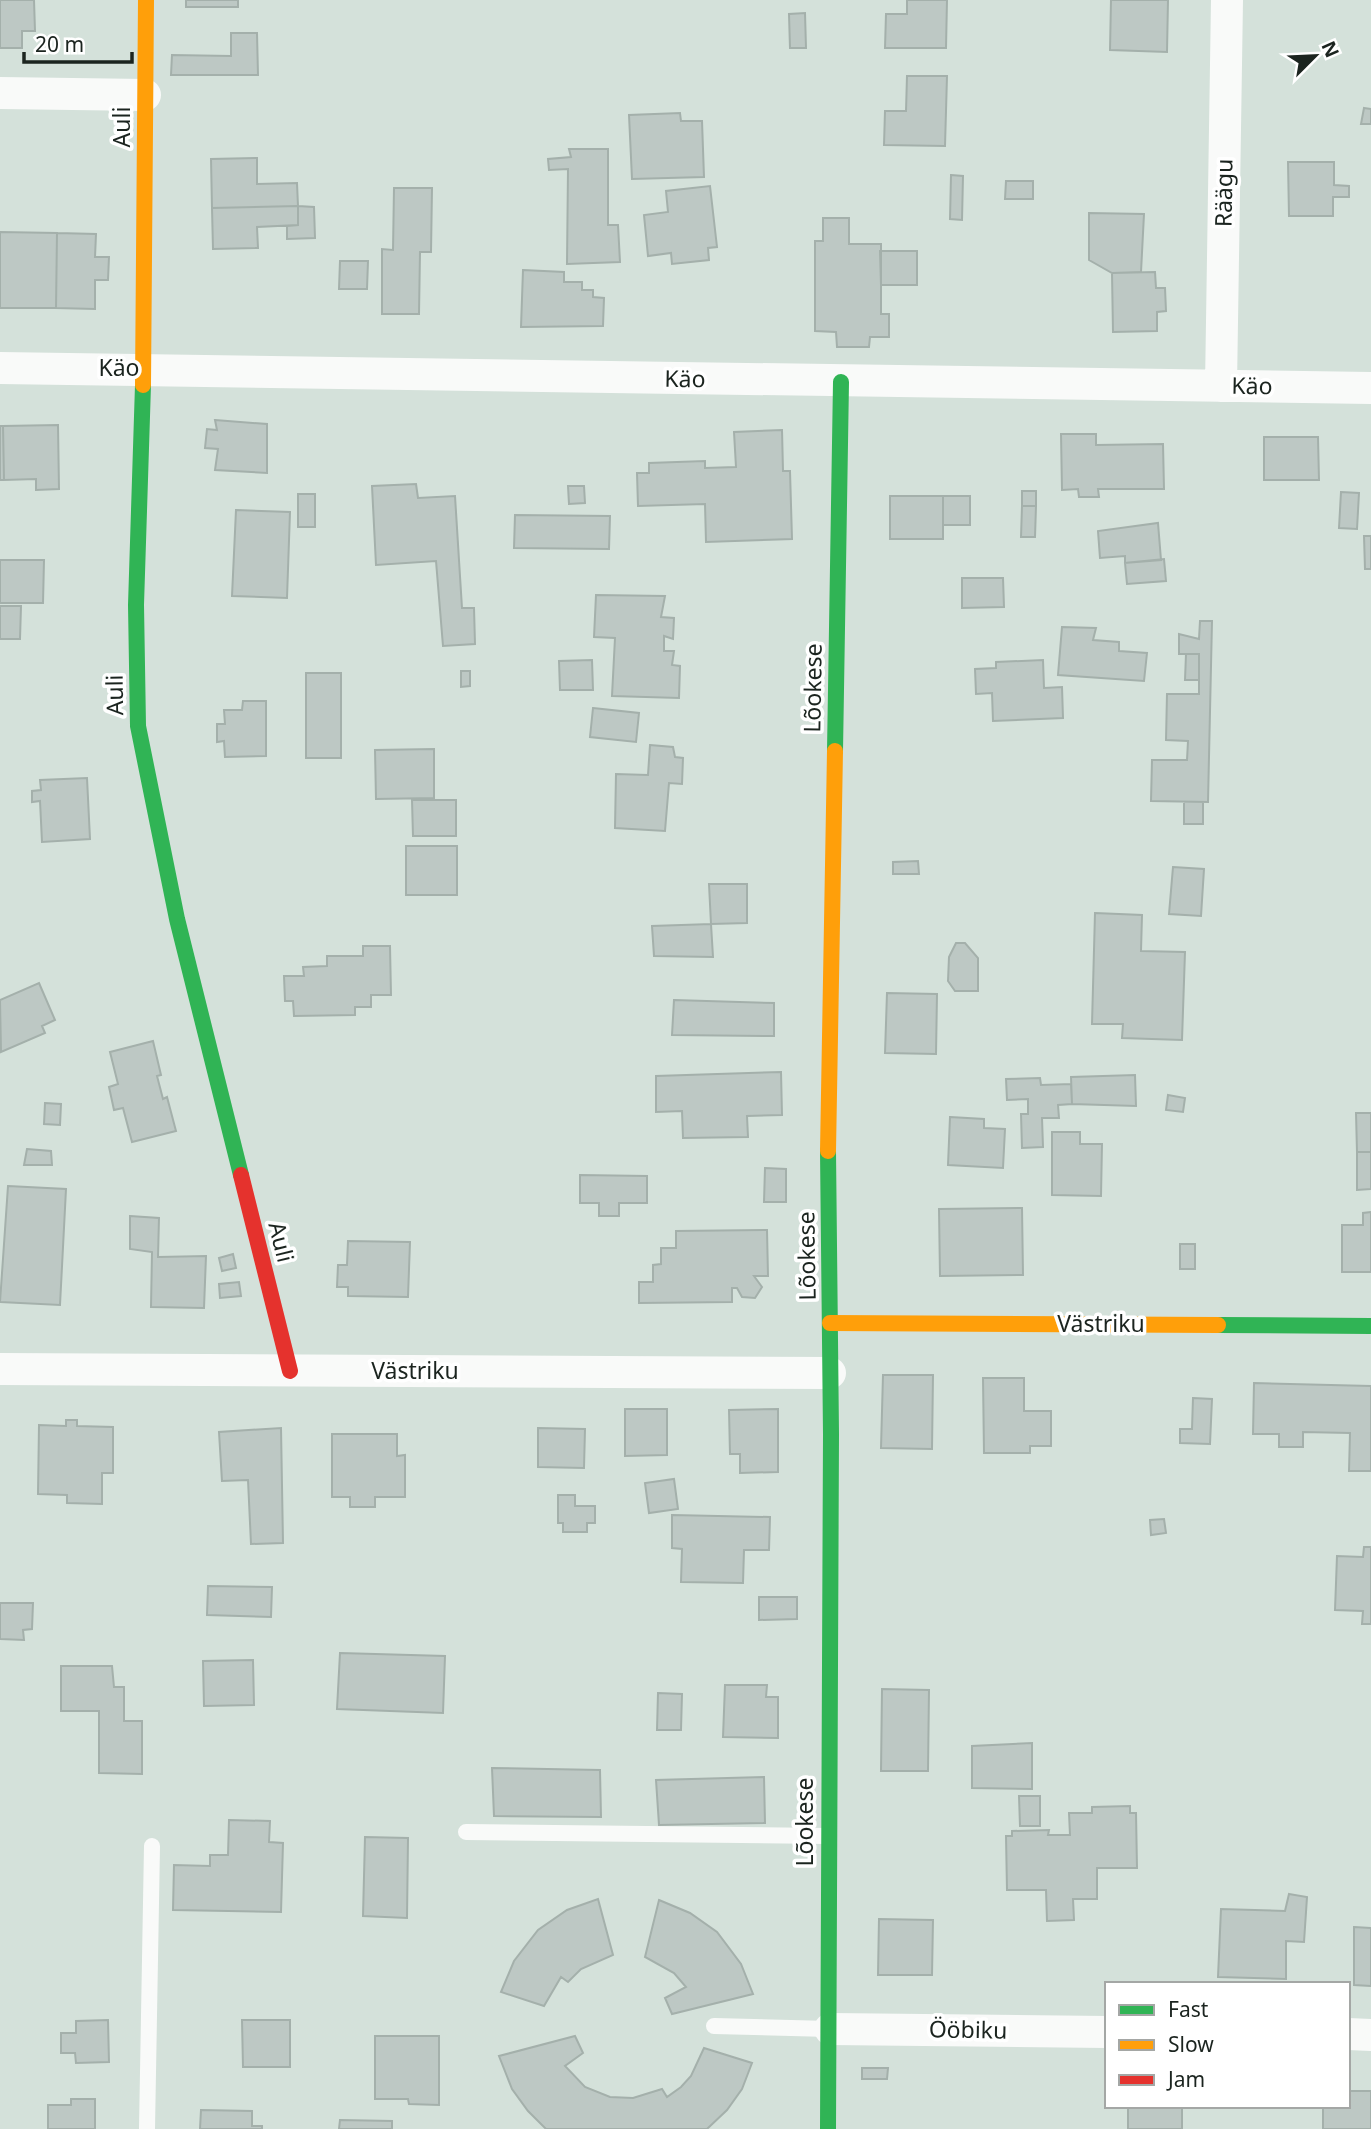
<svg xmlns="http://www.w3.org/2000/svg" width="1371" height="2129" font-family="'Noto Sans',sans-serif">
	<rect width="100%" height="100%" fill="#d4e1da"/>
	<!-- building -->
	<path fill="#bdc8c4" stroke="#a4b0ab" stroke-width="2" d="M0,0H34L35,31H22V48H0Z
		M186,0H238V7H186Z
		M907,0H947L946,48H885L886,14H907Z
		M1111,0H1168L1167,52L1110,50Z
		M805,13L806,48H790L789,14Z
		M231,33H257L258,75H171L172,55L231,56Z
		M907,76H947L945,146L884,145L885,111H906Z
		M1364,108L1371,109V124H1361Z
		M680,113L681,121H702L704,177L632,179L629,115Z
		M569,149H608V225H618L620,262L567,264L568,169L549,170L548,159L571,157Z
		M257,158V184L297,183L298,206L212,208L211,159Z
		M1288,162H1334V185L1349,186V197H1333V216H1289Z
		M951,175L963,176L962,220L950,219Z
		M1006,181H1033V199H1005Z
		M710,186L717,247L708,248L709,260L672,264L671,253L648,256L644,215L668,212L666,191Z
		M394,188H432L431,252H420L419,314H382V249L393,250Z
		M298,206L314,207L315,238L287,239V226L298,225Z
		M298,206V225L257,227L258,248L213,249L212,208Z
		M1089,213L1144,214L1141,272L1112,273L1089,260Z
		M823,218H849V244H881V314H889V337H870L869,347H837L836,332L815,331V241H823Z
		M0,232L57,233L56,308H0Z
		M57,233L96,234L95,257H109L108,280H95V309L56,308Z
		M880,251H917V285H881Z
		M340,261H368L367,289H339Z
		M523,270L564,272V282H582V290H593V297L604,298L603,326L521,327Z
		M1155,272L1156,288H1165L1166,311L1157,312V331L1113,332L1112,273Z
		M215,420L267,424V473L215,470L218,449L205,448L207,429L217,430Z
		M58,425L59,489L36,490V479L4,480L3,426Z
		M0,426H3L4,480H0Z
		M782,430L783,471H790L792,539L706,542L705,504L638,506L637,473H649V463L705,461V468L736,467L734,432Z
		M1061,434H1096V445L1163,444L1164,489H1098L1099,497H1079L1078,489L1062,490Z
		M1264,437H1318L1319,480H1264Z
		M416,484L418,498L455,496L462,608H474L475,644L443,646L436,561L376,565L372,486Z
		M568,486H584L585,503L569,504Z
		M1022,491H1036V506H1022Z
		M1341,492L1359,493L1357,529L1339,528Z
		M298,494H315V527H298Z
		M890,496H943V539H890Z
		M943,496H970V525H943Z
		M1022,506H1036L1035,537H1021Z
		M236,510L290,512L287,598L232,596Z
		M515,515L610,516L609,549L514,548Z
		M1158,523L1161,560L1125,563V556L1100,558L1098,531Z
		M1364,536H1371V569H1365Z
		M1164,559L1166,581L1127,584L1125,563Z
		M0,560H44L43,603H0Z
		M962,578H1003L1004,607L962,608Z
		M596,595L665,596L661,617L674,618L673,639L664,636V651H674L672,665L680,666L679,698L612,696L615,638L594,637Z
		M0,606H21L20,639H0Z
		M1200,621H1212L1208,802L1151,801L1152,760H1187L1188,741L1166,740L1167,694H1199V654H1179V634L1199,639Z
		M1062,627L1096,628L1093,640L1119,642V651L1147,653L1144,681L1058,675Z
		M1186,654H1199V680H1185Z
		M592,660L593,690H560L559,661Z
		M1043,660L1044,688L1062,687L1063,718L993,721L992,693L976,694L975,669L996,668V662Z
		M461,671H470V686L461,687Z
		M306,673H341V758H306Z
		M243,701H266V756L225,757L224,741L217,742V724H225L224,710H242Z
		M593,708L639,713L636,742L590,737Z
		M650,745L673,747L675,757L683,758L682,784L669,783L665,831L615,828L616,774L648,775Z
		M434,749V798L376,799L375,750Z
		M87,778L90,839L42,842L40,801L32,802V791L41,790L40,780Z
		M412,800H456V836H413Z
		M1184,802H1203V824H1184Z
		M406,846H457V895H406Z
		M918,861L919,874H893V862Z
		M1173,867L1204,869L1201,916L1169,914Z
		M709,884H747V923L711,924Z
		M1095,913L1142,915L1141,951L1185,952L1182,1040L1122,1038L1123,1024H1092Z
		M711,924L713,957L654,956L652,926Z
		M956,943H965L978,958V991H955L948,981L949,957Z
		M363,946H390L391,995H371V1007H355V1015L294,1016L293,1001H285L284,976H304L303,967L327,966V956H363Z
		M39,983L55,1020L42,1026L45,1033L1,1052L0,1000Z
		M887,993L937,994L936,1054L885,1053Z
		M674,1000L774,1003V1036L672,1035Z
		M153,1041L161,1075L157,1076L163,1099L167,1097L176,1131L132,1142L123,1108L114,1110L109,1087L118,1084L110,1052Z
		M781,1072L782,1115L747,1116L748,1137L683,1138L682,1111L656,1112V1076Z
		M1135,1075L1136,1106L1072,1104L1071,1077Z
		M1040,1078L1041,1085L1071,1084L1072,1104L1058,1105L1059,1118H1042L1043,1147L1022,1148L1021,1114H1028V1099L1007,1100L1006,1079Z
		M1168,1095L1185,1098L1183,1112L1166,1110Z
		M45,1103L61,1104L60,1125L44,1124Z
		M1356,1113H1371V1152H1357Z
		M950,1117L984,1119V1128L1005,1129L1003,1168L948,1165Z
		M1052,1132H1080V1144H1102L1101,1196L1052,1195Z
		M27,1149L51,1151L52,1165H24Z
		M1357,1152H1371V1189L1357,1190Z
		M765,1168L786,1169V1202H764Z
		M580,1175L647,1176V1203H619V1216H599V1203H580Z
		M8,1186L66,1189L60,1305L0,1302Z
		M1022,1208L1023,1275L940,1276L939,1209Z
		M1371,1212V1272H1342V1225H1363V1213Z
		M130,1216L159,1218L158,1257L206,1256L204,1308L151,1307L152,1252L130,1249Z
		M767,1230L768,1276H754L762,1287L755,1298L742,1297L737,1288H732V1302L639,1303V1282H653V1265L661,1264V1248H676V1231Z
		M348,1241L410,1242L408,1297L348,1296V1287H337L338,1265H347Z
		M1180,1244H1195V1269H1180Z
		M233,1254L236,1268L222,1271L219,1258Z
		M239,1282L241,1296L220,1298L219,1284Z
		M883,1375H933L932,1449L881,1448Z
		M983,1378H1024V1411H1051V1446H1030V1453H984Z
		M1254,1383L1371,1386V1471H1349L1350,1433L1303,1432V1447H1279V1434H1253Z
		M1193,1398L1212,1399L1210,1444L1180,1443V1429H1192Z
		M625,1409H667V1455L625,1456Z
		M778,1409V1472L740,1473V1454H730L729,1410Z
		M66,1420H77V1426L113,1427V1473H102V1504L67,1503V1495L38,1494L39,1425L66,1426Z
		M281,1428L283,1543L251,1544L248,1480L222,1481L219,1432Z
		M538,1428L585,1429L584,1468L538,1467Z
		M332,1434H397V1456L405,1455V1497H375V1507H350V1497H332Z
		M674,1479L678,1509L649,1513L645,1483Z
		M558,1495H575V1506H595V1523H587V1532H563V1523H558Z
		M672,1515L770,1517L769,1550H744L743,1583L681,1582L682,1549L672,1548Z
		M1164,1519L1166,1533L1151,1535L1150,1520Z
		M1364,1547H1371V1624H1362L1363,1611L1335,1610L1337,1556L1363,1557Z
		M208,1586L272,1587L271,1617L207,1615Z
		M759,1597H797V1619L759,1620Z
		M0,1603H33L32,1629L23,1630L24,1640L0,1639Z
		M340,1653L445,1656L443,1713L337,1709Z
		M253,1660L254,1705L204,1706L203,1661Z
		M61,1666H112L114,1687H124V1721H142V1774L99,1773V1711H61Z
		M725,1685H767L766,1697H778V1738L723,1737Z
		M882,1689L929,1690L928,1771H881Z
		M658,1693L682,1694L681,1730H657Z
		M1032,1743V1789L972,1788V1746Z
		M492,1768L600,1770L601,1817L494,1816Z
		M764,1777L765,1823L659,1825L656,1780Z
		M1019,1796H1040V1826H1020Z
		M1130,1806V1813H1136L1137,1868H1097V1899H1073L1074,1920L1047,1921L1046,1890H1007L1006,1836H1012V1831L1049,1830L1048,1835H1070L1069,1813H1092V1807Z
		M229,1820L270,1821L269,1842L283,1843L281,1912L173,1910L174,1865L210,1866V1855H228Z
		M365,1837L408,1838L407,1918L363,1916Z
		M1289,1894L1307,1897L1304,1942L1286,1941V1979L1218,1977L1221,1909L1285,1911Z
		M598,1899L613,1955L581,1969L568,1982L561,1977L544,2006L501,1992L514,1961L538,1930L567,1910Z
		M659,1900L690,1913L717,1932L741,1964L753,1994L672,2014L665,1998L686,1987L674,1973L645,1957Z
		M879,1919L933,1920L932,1975H878Z
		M1354,1927L1371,1928V1986L1354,1985Z
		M108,2020L109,2062L76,2063L75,2053H61V2033H76V2021Z
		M242,2020H290V2067H243Z
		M375,2036H439V2105L409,2104L408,2099H375Z
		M575,2036L583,2053L565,2066L585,2087L610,2097L633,2098L662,2089L667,2097L681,2087L691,2076L704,2048L752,2063L742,2089L727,2110L707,2129H546L528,2111L512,2089L499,2056Z
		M862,2068H888L887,2079H862Z
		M1348,2091H1371V2129H1323V2106H1348Z
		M71,2099H95V2129H48V2105H71Z
		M1128,2106H1182V2129H1128Z
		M201,2110L252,2111V2126H262V2129H200Z
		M340,2120L392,2121V2129H339Z"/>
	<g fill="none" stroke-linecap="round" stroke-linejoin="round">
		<!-- lane -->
		<path stroke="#f9faf9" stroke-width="16" d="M466,1832L828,1836
			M714,2026L830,2029
			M147,2129L152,1846"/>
		<!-- street -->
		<path stroke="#f9faf9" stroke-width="32" d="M0,93L145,95
			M0,368L1371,388
			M1221,386L1227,0
			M0,1369L830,1373
			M830,2029L1107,2032
			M1348,2034L1371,2035"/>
		<!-- fast -->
		<path stroke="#30b455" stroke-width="16" d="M143,385L136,605L138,726L177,919L241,1175
			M835,751L841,382
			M1218,1325L1371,1326
			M828,2129L831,1434L828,1151"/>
		<!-- slow -->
		<path stroke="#ff9f0a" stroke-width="16" d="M143,385L146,0
			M828,1151L835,751
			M830,1323L1218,1325"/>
		<!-- jam -->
		<path stroke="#e5322d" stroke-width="16" d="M241,1175L290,1371"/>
	</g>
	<g text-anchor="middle" stroke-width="7" stroke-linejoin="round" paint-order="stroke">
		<!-- street labels -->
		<g font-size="23" fill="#1b241f" stroke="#fff">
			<text transform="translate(122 127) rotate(-90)" y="8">Auli</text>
			<text transform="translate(1224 193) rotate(-89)" y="8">Räägu</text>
			<text x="119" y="376">Käo</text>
			<text transform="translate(685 379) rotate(1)" y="8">Käo</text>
			<text transform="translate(1252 386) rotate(1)" y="8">Käo</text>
			<text transform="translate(813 688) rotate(-89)" y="8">Lõokese</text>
			<text transform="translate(115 695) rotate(-91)" y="8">Auli</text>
			<text transform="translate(281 1242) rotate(76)" y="8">Auli</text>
			<text transform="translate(807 1256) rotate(-91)" y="8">Lõokese</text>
			<text x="1101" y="1332">Västriku</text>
			<text x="415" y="1379">Västriku</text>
			<text transform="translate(805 1822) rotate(-90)" y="8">Lõokese</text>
			<text transform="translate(968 2030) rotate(1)" y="8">Ööbiku</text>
		</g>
	</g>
	<!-- legend -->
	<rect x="1105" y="1982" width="245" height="126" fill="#ffffff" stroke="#a4a7a5" stroke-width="2"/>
	<rect x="1119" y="2005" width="35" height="10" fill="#30b455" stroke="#a4a7a5" stroke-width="2"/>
	<text x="1168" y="2017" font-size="21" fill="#1b241f">Fast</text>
	<rect x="1119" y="2040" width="35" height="10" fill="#ff9f0a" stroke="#a4a7a5" stroke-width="2"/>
	<text x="1168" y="2052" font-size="21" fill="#1b241f">Slow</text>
	<rect x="1119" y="2075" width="35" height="10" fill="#e5322d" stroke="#a4a7a5" stroke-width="2"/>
	<text x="1168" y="2087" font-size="21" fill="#1b241f">Jam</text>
	<!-- north arrow -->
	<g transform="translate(1315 56) rotate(66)" stroke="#ffffff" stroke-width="5" paint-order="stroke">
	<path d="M0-5L12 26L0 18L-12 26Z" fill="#1b241f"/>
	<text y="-10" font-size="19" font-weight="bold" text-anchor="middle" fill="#1b241f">N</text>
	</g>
	<!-- scale -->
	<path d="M24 52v10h108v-10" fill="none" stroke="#1b241f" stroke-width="3.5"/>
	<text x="35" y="52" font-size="21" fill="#1b241f" stroke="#ffffff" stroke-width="5" paint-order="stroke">20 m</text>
</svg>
